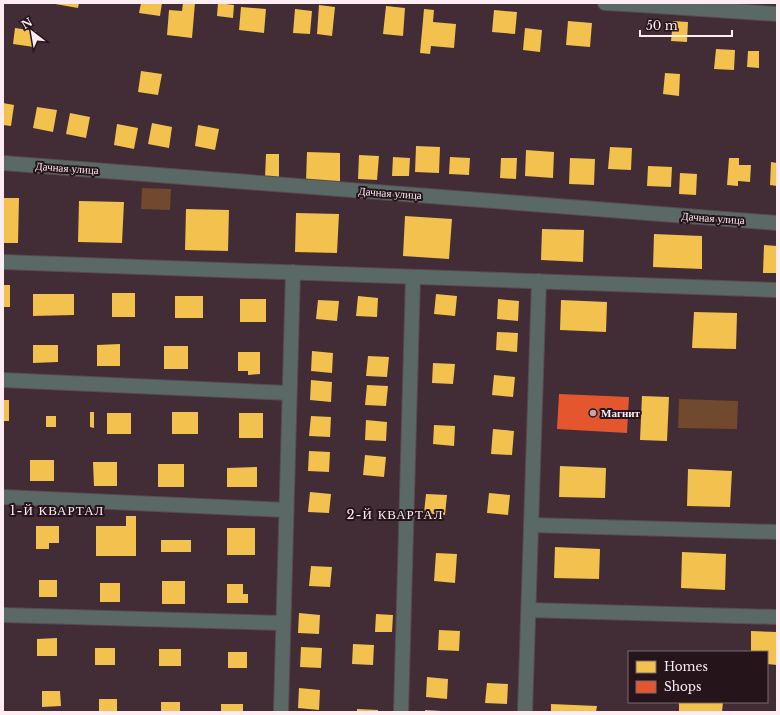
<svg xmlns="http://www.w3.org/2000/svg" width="780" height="715" font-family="'Libre Baskerville',serif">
	<rect width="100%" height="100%" fill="#422c35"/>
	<!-- green -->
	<path fill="#70492f" d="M142,188L171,189L170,210L141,209Z
		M679,399L738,401L737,429L678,428Z"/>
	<!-- homes -->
	<path fill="#f2c14e" d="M55,3H79L78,8L55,4Z
		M141,3H162L160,16L139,13Z
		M183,3H195L192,38L167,35L169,10L182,11Z
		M218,3L234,5L233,18L217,16Z
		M319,5L335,7L332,36L317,34Z
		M386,6L405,8L403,36L383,34Z
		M241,7L266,9L264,33L239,30Z
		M295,9L312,11L310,34L293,33Z
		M424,9L434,10L433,22L456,24L454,48L431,46L430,54L420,53Z
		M494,10L517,12L515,34L492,32Z
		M568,21L592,23L590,47L566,45Z
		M673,21L688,22L687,42L671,41Z
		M15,28L36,31L34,47L13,44Z
		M525,28L542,30L540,52L523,50Z
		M716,49L735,50L734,70L714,69Z
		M748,51H759V68L747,67Z
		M141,71L162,74L158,95L138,92Z
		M665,73L680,74L679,96L663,94Z
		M3,103L14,105L11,126L3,125Z
		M37,107L57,110L53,132L33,128Z
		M70,113L90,117L86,138L66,134Z
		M152,123L172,127L169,148L148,144Z
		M117,124L138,128L134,149L114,145Z
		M198,125L219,129L215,150L195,146Z
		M416,146L440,147L439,173L415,172Z
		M610,147L632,148L631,170L608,169Z
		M526,150L554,152L553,178L525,176Z
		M307,152L340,153V181H306Z
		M266,154H279V177H265Z
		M359,155L379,156L377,180L358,179Z
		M393,157L410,158L409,176H392Z
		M450,157L470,158L469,175L449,174Z
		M501,158H517L516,179L500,178Z
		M570,158L595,159L594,185L569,184Z
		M729,158H739V165H751L750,182L738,181V186L727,185Z
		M771,162L777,163V186L770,185Z
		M648,166L672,167L671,187L647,186Z
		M680,173L697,174L696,195L679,194Z
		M3,198H19L18,243H3Z
		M79,201L124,202L122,243L78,242Z
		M186,209L229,210L228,251L185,250Z
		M296,213L339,214L337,253L295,252Z
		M405,216L452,219L449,259L403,256Z
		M542,229L584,230L583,262L541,260Z
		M654,234L702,236V269L653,267Z
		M764,245L777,246V273H763Z
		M3,285H10V307H3Z
		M112,293H135V317H112Z
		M33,294H74V315L33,316Z
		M436,294L457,296L455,316L434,314Z
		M175,296H203V318H175Z
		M358,296L378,298L377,317L356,316Z
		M240,299H266V322H240Z
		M498,299L519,301L518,321L497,319Z
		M318,300L339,301L337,321L316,319Z
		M561,300L607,302L606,332L560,330Z
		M694,312L737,313L736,349L692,348Z
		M497,332L518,333L517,352L496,350Z
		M120,344V366H97V345Z
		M33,345H58V362L33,363Z
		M164,346H188V369H164Z
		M312,351L333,353L332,373L311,371Z
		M238,352H260V374L248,375V371H238Z
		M368,356L389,357L387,377L366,376Z
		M433,363L455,364L453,384L432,383Z
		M494,375L515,377L513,397L492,395Z
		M311,380L332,382L331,402L310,400Z
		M367,385L388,386L386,406L365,405Z
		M642,396L669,397L667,441L640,440Z
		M3,400H9V421H3Z
		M90,412H94V428L90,427Z
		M172,412H198V434H172Z
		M107,413H131V434H107Z
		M239,413H263V438H239Z
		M46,416H56V427H46Z
		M311,416L331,417L330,437L309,436Z
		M366,420L387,422L386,441L365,440Z
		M434,425L455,426L454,446L433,444Z
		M493,429L514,431L512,455L491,454Z
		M309,451L330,452L329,472L308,471Z
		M365,455L386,457L384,477L363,475Z
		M30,460H54V481H30Z
		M93,462H117V486H94Z
		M158,464H184V487H158Z
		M560,466L606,468L605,498L559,497Z
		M257,467V487H227V468Z
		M688,469L732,471L730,507L687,506Z
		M310,492L331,494L329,513L308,512Z
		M489,493L510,495L508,515L487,513Z
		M426,494L447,495L445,515L424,513Z
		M126,516H136V556H96V526H126Z
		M36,526H59V543H49V549H36Z
		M227,528H255V555H227Z
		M161,540H191V552H161Z
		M555,547L600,549L599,579L554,578Z
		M682,552L726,554L725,590L681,588Z
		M436,553L457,554L455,583L434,581Z
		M311,566L332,567L330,587L309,586Z
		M39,580H57V597H39Z
		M162,581H185V604H162Z
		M100,583H120V602H100Z
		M227,584H243V594H248V603H227Z
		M299,613L320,615L319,634L298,633Z
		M376,614L393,615L392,632H375Z
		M439,630L460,631L459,651L438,650Z
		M751,631L777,632V665L767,664V652H751Z
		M57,638V656H37V639Z
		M353,644L374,645L373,665L352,664Z
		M301,647L322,648L321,668L300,667Z
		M95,648H115V665H95Z
		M159,649H181V666H159Z
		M228,652H247V668H228Z
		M427,677L448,679L447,699L426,697Z
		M487,683L508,684L507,704L485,703Z
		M299,688L320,690L319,710L298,708Z
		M42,691H60L61,706L42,707Z
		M99,699H117V712H99Z
		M161,702H180V712H161Z
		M679,702H723L722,712H679Z
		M221,704H243V712H221Z
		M551,704L597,706L596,712H551Z
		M357,709L378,710V712H357Z
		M425,710L442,711V712H425Z"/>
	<!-- shops -->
	<path fill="#e4572e" d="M559,394L629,397L627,433L557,429Z"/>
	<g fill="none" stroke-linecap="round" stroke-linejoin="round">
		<defs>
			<path id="minor" d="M605,3L641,5L777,14
				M3,163L777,223
				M3,262L777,290
				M3,380L289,393
				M3,497L286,510
				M531,525L777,532
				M529,610L777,617
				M3,615L283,623
				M281,712L293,272
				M401,712L413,277
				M525,712L539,281"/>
		</defs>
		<!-- minor casing -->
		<use href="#minor" stroke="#5a4950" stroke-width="16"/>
		<!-- minor -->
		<use href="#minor" stroke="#5b6966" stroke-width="14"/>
	</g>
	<!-- markers -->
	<circle fill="#bca9b0" stroke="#25141a" stroke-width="1.5" cx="593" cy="413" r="4"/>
	<g text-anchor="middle" stroke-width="4" stroke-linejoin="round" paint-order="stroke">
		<!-- street labels -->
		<g font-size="11" fill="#fdedf2" stroke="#25141a">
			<text transform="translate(67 168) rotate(4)" y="4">Дачная улица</text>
			<text transform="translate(390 193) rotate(4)" y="4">Дачная улица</text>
			<text transform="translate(713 218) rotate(4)" y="4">Дачная улица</text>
		</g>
		<!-- poi labels -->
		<g font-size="11" font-weight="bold" fill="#fdedf2" stroke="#25141a" text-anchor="start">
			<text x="601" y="417">Магнит</text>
		</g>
		<!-- quarter labels -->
		<g font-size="13" letter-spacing="1" fill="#fdedf2" stroke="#25141a">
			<text x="57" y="515">1-Й КВАРТАЛ</text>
			<text x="395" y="519">2-Й КВАРТАЛ</text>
		</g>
	</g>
	<!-- border -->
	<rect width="780" height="715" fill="none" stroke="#fdedf2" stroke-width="8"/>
	<!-- legend -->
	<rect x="628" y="651" width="140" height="52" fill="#25141a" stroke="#7b6b70"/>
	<rect x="636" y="661" width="20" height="12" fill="#f2c14e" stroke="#7b6b70"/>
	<text x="664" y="671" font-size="12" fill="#fdedf2">Homes</text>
	<rect x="636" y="681" width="20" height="12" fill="#e4572e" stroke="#7b6b70"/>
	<text x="664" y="691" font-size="12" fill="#fdedf2">Shops</text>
	<!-- north arrow -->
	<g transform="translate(32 32) rotate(329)" stroke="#25141a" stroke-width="3" paint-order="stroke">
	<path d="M0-3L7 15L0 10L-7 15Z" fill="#fdedf2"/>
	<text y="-6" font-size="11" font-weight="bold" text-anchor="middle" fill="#fdedf2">N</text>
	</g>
	<!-- scale -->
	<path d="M640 30v6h92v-6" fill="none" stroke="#fdedf2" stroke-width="2"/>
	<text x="646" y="30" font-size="12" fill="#fdedf2" stroke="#25141a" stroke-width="3" paint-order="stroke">50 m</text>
</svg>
